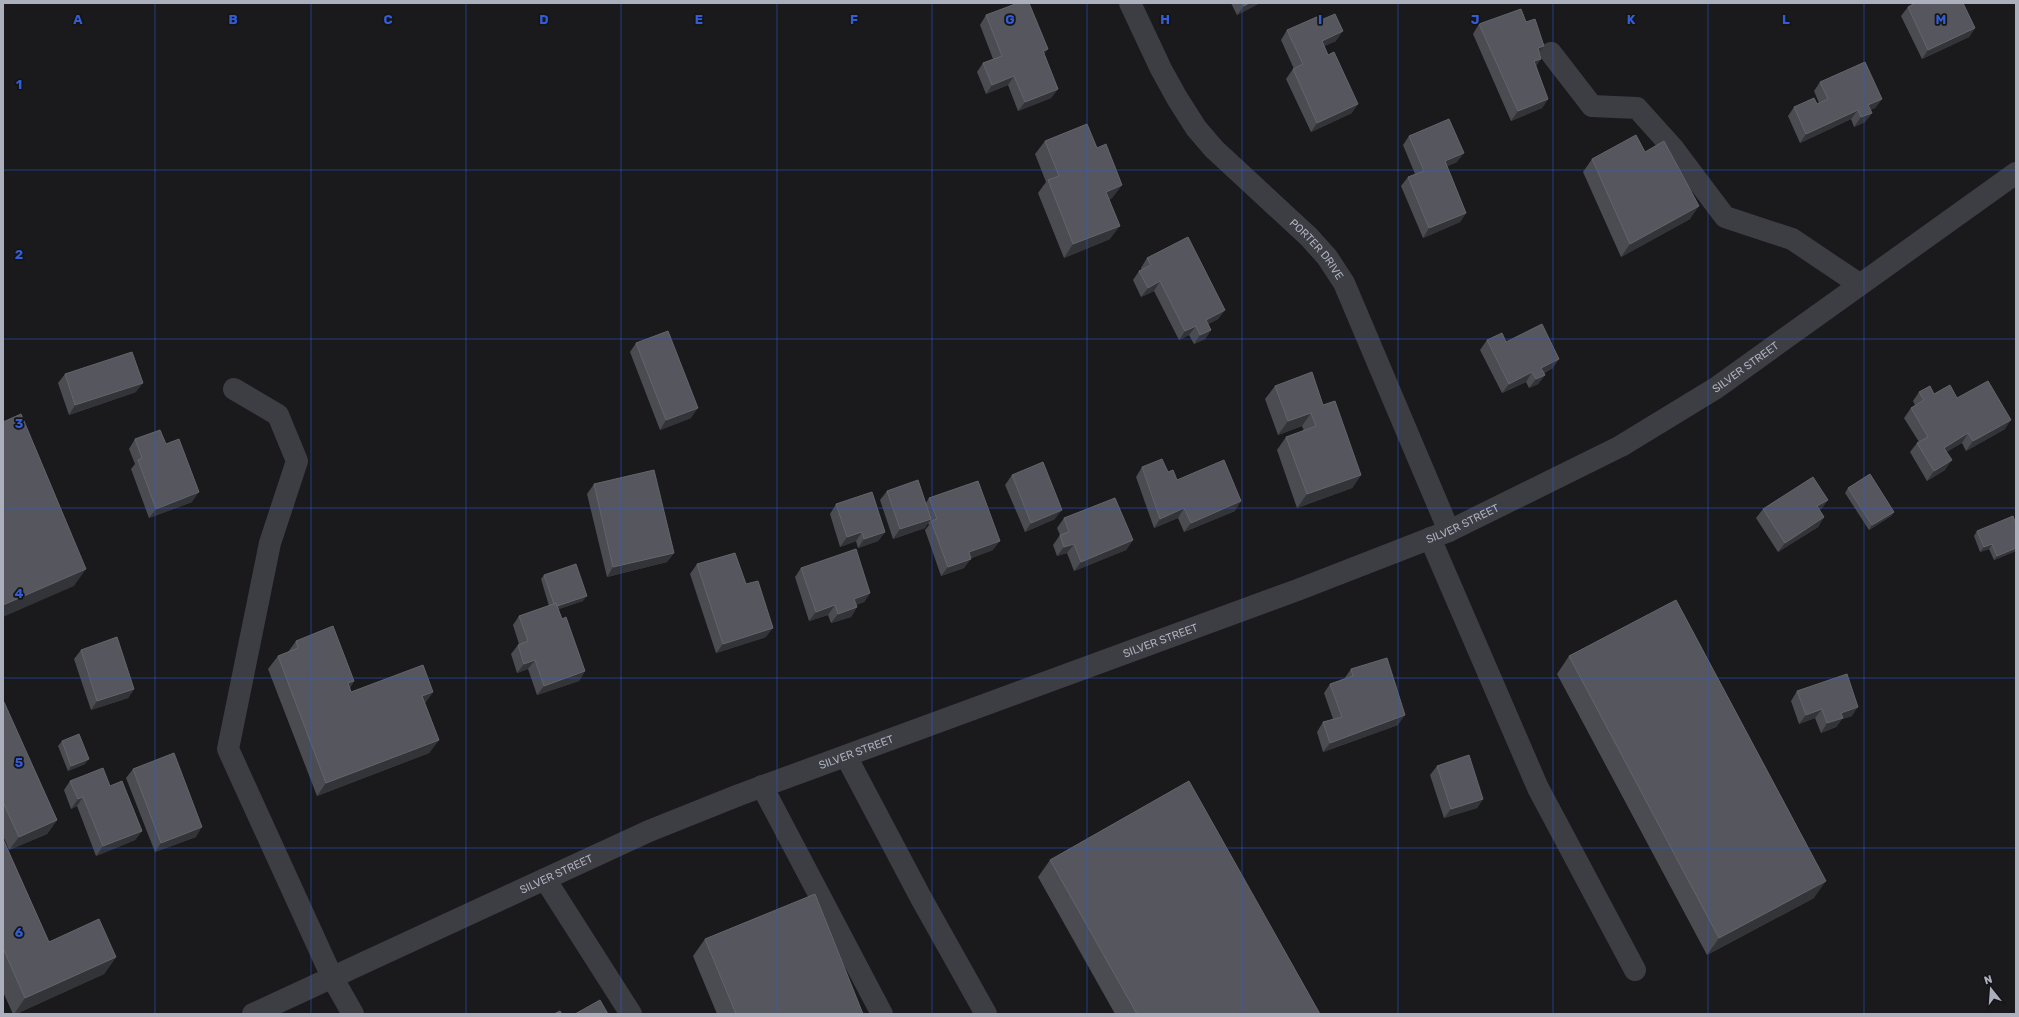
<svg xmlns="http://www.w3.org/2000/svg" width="2019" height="1017" font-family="Rubik,sans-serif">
	<rect width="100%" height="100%" fill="#1a1a1c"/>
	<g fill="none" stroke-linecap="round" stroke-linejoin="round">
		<!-- minor -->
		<g stroke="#3d3d44" stroke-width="22">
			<path id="s1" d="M1130,3L1161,69L1177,98L1196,128L1214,149L1309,237L1327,257L1344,283L1449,531"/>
			<path d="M1551,53L1592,106L1637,108L1673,148L1725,217L1792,239L1859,284"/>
			<path d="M234,389L278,415L297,461L270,543L228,749L332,977L353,1014"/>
			<path d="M1430,538L1538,788L1635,970"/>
			<path d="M846,756L921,898L986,1014"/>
			<path d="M762,786L882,1014"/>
			<path d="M545,879L631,1014"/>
			<path id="s2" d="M253,1014L649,831L739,795L1300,589L1449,531L1621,446L1716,388L2016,173"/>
		</g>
	</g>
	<!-- wall -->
	<path fill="#4b4c52" d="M1231,3H1260L1237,15Z
		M1908,7L1975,28L1969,37L1922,59L1901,16Z
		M986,15L1044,54L1058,89L1051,98L1018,111L1008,85L986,94L977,72L983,63L993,59L980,25Z
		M1321,20L1336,41L1324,46L1352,113L1311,132L1286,79L1293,69H1294L1281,40L1287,30Z
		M1526,22L1539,53L1536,66L1548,99L1542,108L1511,121L1473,34L1479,24Z
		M1820,82L1882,99L1875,108L1870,110L1872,113L1865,122L1854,127L1851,119L1800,143L1788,116L1794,107L1817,104L1819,103L1814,91Z
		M1409,136L1457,162L1447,166L1466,213L1460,222L1423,238L1401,186L1408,177L1415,174L1403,145Z
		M1045,141L1097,148L1122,185L1112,198L1109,200L1110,239L1064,258L1038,193L1046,182L1035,154Z
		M1645,152L1690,219L1621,257L1583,172L1592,159Z
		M1147,258L1225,310L1218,319L1208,324L1211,330L1205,339L1194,344L1189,335L1179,340L1154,291L1141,297L1133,280L1139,271L1142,270L1141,268Z
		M1487,340L1506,342L1553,368L1544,373L1545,375L1538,384L1529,388L1526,382L1502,393L1480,350Z
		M636,343L691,418L660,430L630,352Z
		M65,374L136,392L69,415L58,383Z
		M1275,386L1323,405L1361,475L1352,488L1297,508L1277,450L1286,437L1304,431L1302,426L1278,435L1265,399Z
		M1919,392L1957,398L2005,429L1966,451L1962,443L1946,452L1945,470L1927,481L1910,452L1917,443L1919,442L1904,418L1911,408L1915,405L1913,401Z
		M135,439L166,444L192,502L149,518L131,469L135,464L129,449Z
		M1142,467L1168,472L1177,480L1235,511L1184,532L1178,518L1154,528L1136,477Z
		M1012,475L1055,519L1025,532L1005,485Z
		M594,484L674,553L667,562L607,577L587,494Z
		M1848,488L1894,512L1891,516L1869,530L1845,493Z
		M887,491L926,503L929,498L993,550L971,558L964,568L941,576L925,530L929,525L928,523L925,528L893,539L880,500Z
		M1828,500L1821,509L1819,510L1824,517L1818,527L1778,552L1756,518L1763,509Z
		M836,504L885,532L878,541L858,548L856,541L840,547L830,514Z
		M1064,518L1133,540L1126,550L1074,571L1067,553L1057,556L1053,545L1060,535L1057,528Z
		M1977,531L2016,551L1994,560L1989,549L1980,552L1974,536Z
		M697,564L766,637L716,653L690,574Z
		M801,568L870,593L864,602L856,605L857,607L851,617L831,623L828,615L809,621L795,577Z
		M544,575L583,601L558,609L562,619L585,671L579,681L537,695L528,669L517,673L511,654L518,645L519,644L513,625L519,616L549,606L541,579Z
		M296,641L354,681L350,688L351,692H433L425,703L439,740L429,753L317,796L268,669L278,656L288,652Z
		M81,650L134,689L128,698L91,710L74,659Z
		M1569,656L1814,898L1707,955L1557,674Z
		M1351,669L1398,725L1323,752L1317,732L1323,722L1333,719L1324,693L1330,684L1344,679Z
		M1797,691L1852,716L1842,719L1836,727L1821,733L1815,718L1799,724L1791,701Z
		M3,702L57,820L47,834L9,850L3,836Z
		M62,741L85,764L68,771L58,746Z
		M1437,766L1483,799L1477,808L1444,818L1430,775Z
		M133,769L196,837L155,852L126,778Z
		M70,781L110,786L142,831L135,840L96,856L77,806L71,809L64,790Z
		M3,839L49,942L116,957L104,974L16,1014H13L3,992Z
		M1050,860L1320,1014H1115L1038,877Z
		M705,939L863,1014H717L693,956Z"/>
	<!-- shaded-wall -->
	<path fill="#333438" d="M1249,3H1260L1237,15L1244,6Z
		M1975,28L1969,37L1922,59L1928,50Z
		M1343,31L1336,41L1316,50L1322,41Z
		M1544,46L1538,55V48Z
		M1048,49L1041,59L1043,51Z
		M1541,59L1535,68L1534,61Z
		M1014,76L1008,85L986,94L992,85Z
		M1058,89L1051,98L1018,111L1025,102Z
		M1548,99L1542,108L1511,121L1518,111Z
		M1882,99L1875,108L1862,114L1868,105Z
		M1358,104L1352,113L1311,132L1317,123Z
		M1858,110L1851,119L1800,143L1806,134Z
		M1872,113L1865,122L1854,127L1861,117Z
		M1464,153L1457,162L1439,170L1445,161Z
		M1122,185L1112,198L1097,205L1106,192Z
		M1699,206L1690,219L1621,257L1630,244Z
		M1466,213L1460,222L1423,238L1429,228Z
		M1120,226L1110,239L1064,258L1073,244Z
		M1160,281L1154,291L1141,297L1148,288Z
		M1225,310L1218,319L1199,329L1206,320Z
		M1196,326L1189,335L1179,340L1185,331Z
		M1211,330L1205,339L1194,344L1200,335Z
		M1559,359L1553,368L1534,377L1541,368Z
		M1532,372L1526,382L1502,393L1509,384Z
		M1545,375L1538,384L1529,388L1536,379Z
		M143,383L136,392L69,415L75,405Z
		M698,408L691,418L660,430L666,420Z
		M1311,413L1302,426L1278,435L1288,421Z
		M2011,420L2005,429L1966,451L1973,441Z
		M1968,433L1962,443L1937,457L1944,448Z
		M1952,460L1945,470L1927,481L1934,471Z
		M1361,475L1352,488L1297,508L1307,494Z
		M199,492L192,502L149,518L156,509Z
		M1828,500L1821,509L1811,516L1817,506Z
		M1241,501L1235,511L1184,532L1191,523Z
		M1184,508L1178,518L1154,528L1160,519Z
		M1062,510L1055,519L1025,532L1031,523Z
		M1894,512L1891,516L1869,530L1872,525Z
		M1824,517L1818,527L1778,552L1785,543Z
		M931,519L925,528L893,539L900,529Z
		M862,532L856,541L840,547L847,537Z
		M885,532L878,541L858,548L864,539Z
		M1133,540L1126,550L1074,571L1081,562Z
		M1000,541L993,550L962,562L969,552Z
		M1074,544L1067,553L1057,556L1064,547Z
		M1992,544L1989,549L1980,552L1984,547Z
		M2016,548V551L1994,560L1997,556Z
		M674,553L667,562L607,577L613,567Z
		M971,559L964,568L941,576L948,567Z
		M86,569L74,586L3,617V605Z
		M870,593L864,602L848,608L854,599Z
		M587,596L583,601L551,612L555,607Z
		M835,605L828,615L809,621L816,612Z
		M857,607L851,617L831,623L838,614Z
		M773,628L766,637L716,653L723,644Z
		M535,660L528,669L517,673L524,664Z
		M585,671L579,681L537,695L544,686Z
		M354,681L345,695L348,683Z
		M134,689L128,698L91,710L97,701Z
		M433,692L423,705L422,696Z
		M1858,707L1852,716L1842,719L1836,727L1821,733L1827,723L1841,713Z
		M1822,709L1815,718L1799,724L1806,715Z
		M1405,715L1398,725L1323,752L1330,743Z
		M439,740L429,753L317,796L326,783Z
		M89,759L85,764L68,771L71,766Z
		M83,797L77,806L71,809L78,799Z
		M1483,799L1477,808L1444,818L1451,809Z
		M57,820L47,834L9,850L19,837Z
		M202,827L196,837L155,852L161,843Z
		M142,831L135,840L96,856L103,846Z
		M1826,881L1814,898L1707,955L1719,938Z
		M116,957L104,974L16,1014H14L25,998Z"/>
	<!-- building -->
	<path fill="#56575e" stroke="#63656c" d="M1018,3H1029L1048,49L1043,51L1058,89L1025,102L1014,76L992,85L983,63L1002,56L986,15Z
		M1242,3H1249L1244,6Z
		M1915,3H1963L1975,28L1928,50L1908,7Z
		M1521,9L1526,22L1535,19L1544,46L1538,48L1541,59L1534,61L1548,99L1518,111L1479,24Z
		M1335,14L1343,31L1322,41L1328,55L1334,52L1358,104L1317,123L1293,69L1303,64L1287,30L1319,16L1321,20Z
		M1865,62L1882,99L1868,105L1872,113L1861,117L1858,110L1806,134L1794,107L1814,98L1817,104L1828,99L1820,82Z
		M1449,119L1464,153L1445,161L1466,213L1429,228L1408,177L1424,171L1409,136Z
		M1087,124L1097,148L1106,144L1122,185L1106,192L1120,226L1073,244L1048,180L1059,176L1045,141Z
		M1636,135L1645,152L1664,141L1699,206L1630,244L1592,159Z
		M1188,237L1225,310L1206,320L1211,330L1200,335L1196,326L1185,331L1160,281L1148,288L1139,271L1151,265L1147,258Z
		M1542,324L1559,359L1541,368L1545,375L1536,379L1532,372L1509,384L1487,340L1502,333L1506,342Z
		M668,331L698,408L666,420L636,343Z
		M132,352L143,383L75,405L65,374Z
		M1312,372L1323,405L1335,401L1361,475L1307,494L1286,437L1316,426L1311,413L1288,421L1275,386Z
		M1988,381L2011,420L1973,441L1968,433L1944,448L1952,460L1934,471L1917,443L1928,437L1911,408L1924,400L1919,392L1930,386L1934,394L1950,385L1957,398Z
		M21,414L86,569L3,605V422Z
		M160,430L166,444L179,439L199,492L156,509L138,460L142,458L135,439Z
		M1162,459L1168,472L1173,470L1177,480L1224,460L1241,501L1191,523L1184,508L1160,519L1142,467Z
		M1043,462L1062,510L1031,523L1012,475Z
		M654,470L674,553L613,567L594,484Z
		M1870,474L1894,512L1872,525L1848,488Z
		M1813,477L1828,500L1817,506L1824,517L1785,543L1763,509Z
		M918,480L931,519L900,529L887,491Z
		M978,481L1000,541L969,552L971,559L948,567L931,521L937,519L929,498Z
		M872,492L885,532L864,539L862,532L847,537L836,504Z
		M1115,498L1133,540L1081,562L1074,544L1064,547L1060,535L1069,532L1064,518Z
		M2013,516L2016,524V548L1997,556L1992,544L1984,547L1977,531Z
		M856,549L870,593L854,599L857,607L838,614L835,605L816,612L801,568Z
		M735,553L746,584L758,581L773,628L723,644L697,564Z
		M576,564L587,596L557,606L556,603L554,604L544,575Z
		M1676,600L1826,881L1719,938L1569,656Z
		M556,603L562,619L566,617L585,671L544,686L535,660L524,664L518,645L528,641L519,616Z
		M333,626L354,681L348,683L351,692L423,665L433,692L422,696L439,740L326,783L278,656L298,648L296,641Z
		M117,637L134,689L97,701L81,650Z
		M1387,658L1405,715L1330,743L1323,722L1342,717L1330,684L1353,676L1351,669Z
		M1847,674L1858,707L1841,713L1843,718L1827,723L1822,709L1806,715L1797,691Z
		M3,702H4L57,820L19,837L3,802Z
		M79,734L89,759L71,766L62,741Z
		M174,753L202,827L161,843L133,769Z
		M1469,755L1483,799L1451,809L1437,766Z
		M103,768L110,786L122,781L142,831L103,846L83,797L78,799L70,781Z
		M1189,781L1320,1014H1137L1050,860Z
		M3,839L49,942L99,919L116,957L25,998L3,948Z
		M815,894L863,1014H736L705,939Z
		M600,1000L608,1014H575Z
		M560,1011L562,1014H554Z"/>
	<!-- grid -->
	<path fill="none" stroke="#325dd4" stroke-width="1" stroke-opacity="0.55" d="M155,3V1014M311,3V1014M466,3V1014M621,3V1014M777,3V1014M932,3V1014M1087,3V1014M1242,3V1014M1398,3V1014M1553,3V1014M1708,3V1014M1864,3V1014M3,170H2016M3,339H2016M3,508H2016M3,678H2016M3,848H2016"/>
	<g text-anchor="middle" stroke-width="3.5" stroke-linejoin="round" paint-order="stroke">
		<!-- street labels -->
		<g font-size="11" fill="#acb0bd" stroke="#151518">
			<text dy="4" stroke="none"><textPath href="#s1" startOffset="313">PORTER DRIVE</textPath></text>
			<text dy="4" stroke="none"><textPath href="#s2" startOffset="1630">SILVER STREET</textPath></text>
			<text dy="4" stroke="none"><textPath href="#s2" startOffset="1306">SILVER STREET</textPath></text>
			<text dy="4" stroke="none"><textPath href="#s2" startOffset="982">SILVER STREET</textPath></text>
			<text dy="4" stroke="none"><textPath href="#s2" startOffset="658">SILVER STREET</textPath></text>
			<text dy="4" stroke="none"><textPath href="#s2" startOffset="334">SILVER STREET</textPath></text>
		</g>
	</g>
	<g font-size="13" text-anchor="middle" font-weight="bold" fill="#325dd4" stroke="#151518" stroke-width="3.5" stroke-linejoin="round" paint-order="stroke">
		<text x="78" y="24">A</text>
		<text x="233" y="24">B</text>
		<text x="388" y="24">C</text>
		<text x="544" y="24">D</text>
		<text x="699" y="24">E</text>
		<text x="854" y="24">F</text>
		<text x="1010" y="24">G</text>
		<text x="1165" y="24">H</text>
		<text x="1320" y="24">I</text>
		<text x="1475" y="24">J</text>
		<text x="1631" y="24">K</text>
		<text x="1786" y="24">L</text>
		<text x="1941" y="24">M</text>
		<text x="19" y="89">1</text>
		<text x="19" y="259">2</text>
		<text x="19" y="428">3</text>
		<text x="19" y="598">4</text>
		<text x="19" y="767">5</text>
		<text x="19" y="937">6</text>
	</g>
	<!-- border -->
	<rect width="2019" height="1017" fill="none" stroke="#acb0bd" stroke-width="8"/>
	<!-- north arrow -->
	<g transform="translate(1991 989) rotate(343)" stroke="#151518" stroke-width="3" paint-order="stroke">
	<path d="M0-3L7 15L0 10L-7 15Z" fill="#acb0bd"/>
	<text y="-6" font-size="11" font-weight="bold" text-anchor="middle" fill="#acb0bd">N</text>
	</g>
</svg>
